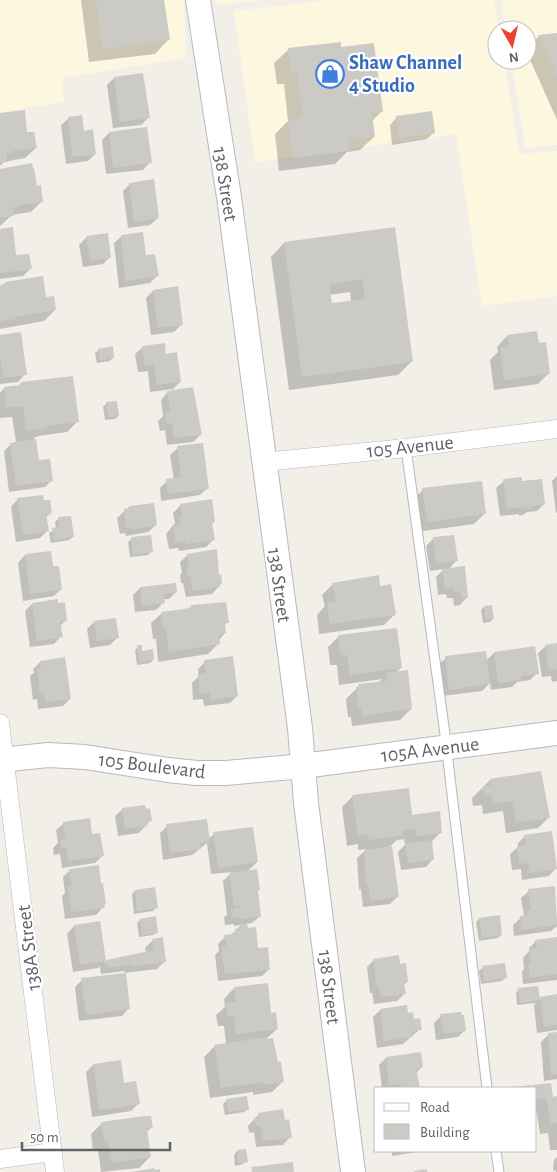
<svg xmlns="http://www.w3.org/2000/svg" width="557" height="1172" font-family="'Alegreya Sans',sans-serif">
	<rect width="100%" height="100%" fill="#f1efe8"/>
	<!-- commercial -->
	<path fill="#fef7e0" d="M0,0H184L186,58L62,78L64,102L0,112Z
		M216,0H263L217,5Z
		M329,0H494L499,30H497V60H504L519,154L557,151V296L482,306L456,134L255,162L234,11Z
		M501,0H557V145L526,148L511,60H527V30H506Z"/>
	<!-- shadow -->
	<path fill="#0003" fill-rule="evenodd" d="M81,0H163L168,40L155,54L89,62Z
		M557,34V120L527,53V48L539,36Z
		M340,43V49L382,111L372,121L374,137L360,150L347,152L335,164L279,171L275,134L288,121L284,84H277L274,63L288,50Z
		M114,78L148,118L141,125L113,128L107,85Z
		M0,114L26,134L36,148L25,158L4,162L0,166Z
		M397,117L434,132L427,139L392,145L390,125Z
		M69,118L83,132L95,154L88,161L66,164L61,125Z
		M109,133L150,162L143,170L106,174L102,140Z
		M0,170L36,187L42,201L31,212L12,215L0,226Z
		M130,184L158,218L150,225L128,228L123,191Z
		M394,228L412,361L398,375L289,390L271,257L284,243ZM350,292L351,302L331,305L329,295Z
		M0,230L15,256L30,269L23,276L0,279Z
		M122,236L145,256L157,276L150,283L119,288L114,243Z
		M87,237L110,257L103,264L83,267L79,245Z
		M5,283L45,299L55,310L44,321L0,329V286Z
		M153,291L181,325L174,332L151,335L146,298Z
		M0,336L25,374L18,382L0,384Z
		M507,336L538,344L549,373L538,384L494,390L490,360L498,352L497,347Z
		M143,347L165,355L180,382L173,389L150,392L148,371L138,372L135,354Z
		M99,350L113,357L110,361L97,363L95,353Z
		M21,383L78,421L67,432L38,436L34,438L38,462L52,480L45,487L9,492L4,451L11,444L16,442L12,417L0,418V393L4,388L18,387Z
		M168,392L200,435L193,442L167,445L165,430L160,431L158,421L163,416L161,400Z
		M116,402L118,416L115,419L105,420L103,407L106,404Z
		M178,448L208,488L200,495L161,501L160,488L167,481L174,480L170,455Z
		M557,476V512L556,513L552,481Z
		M504,481L521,483L544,504L537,511L527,512L523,515L519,516V514L500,516L496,488Z
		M423,490L485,513L474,524L416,532L412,500Z
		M18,499L43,502L51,513L45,518L47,531L40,538L16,542L11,507Z
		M181,505L214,522L211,525L213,540L206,547L179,551L178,548L169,549L166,534L175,523L173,513Z
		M129,507L156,525L148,532L126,536L125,533L120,534L117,518Z
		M58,519L73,537L69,540L51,543L49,533L56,529L55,522Z
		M150,537L151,552L148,555L130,557L128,542L131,539Z
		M434,538L456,561L448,570L467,597L460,605L454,606L453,598H447L446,594L438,595L436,577L444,569L430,571L426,546Z
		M25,555L52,568L61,589L54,596L23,601L18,563Z
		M188,555L218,576L221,584L212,594L186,597L183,583H181L180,575L182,573L180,562Z
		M333,584L379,587L394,615L384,625L319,634L317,615L325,606L322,595Z
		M140,588L176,592L169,599H163V603L156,610L135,612L133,595Z
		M32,604L66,620L60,626L61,636L54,644L30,647L25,611Z
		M484,607L493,619L490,622L483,623L481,610Z
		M162,613L227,622L224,626L225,633L219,640V643L208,654L158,662L156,639H153L151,623Z
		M94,622L117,638L110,645L90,648L87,629Z
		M339,636L401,668L395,673L411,709L400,720L352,726L351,717H348L346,699L359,686L378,683L382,679L339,685L337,665H330L328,647Z
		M546,646L557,647V681L552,682L551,676L542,677L538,653Z
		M138,647L141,652L153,660L150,663L137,665L135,650Z
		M534,648L537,673L530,680L517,682L512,687L491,690L490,683L482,691L442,696L438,665L446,658L486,661L494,653Z
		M40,662L70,699L63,706L38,709L37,699L33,700L30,676L34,673L33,669Z
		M205,662L237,696L230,703L204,706L203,699L193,700L192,683L199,676L198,669Z
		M490,780L548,818L538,828L506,833L503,811L483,814L482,805L473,806L472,798Z
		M353,796L441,832L431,842L433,859L426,867L401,870L398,852L405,845L404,839L397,840L388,848L397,897L390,904L363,907L361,889L359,890L357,858L367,849L358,850V844L347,846L342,807Z
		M123,809L150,821L139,833L118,836L115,816Z
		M64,823L91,835L102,856L95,863L62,868L60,854L54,855L53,848L58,843L56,830Z
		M167,826L208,839L214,834L257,862L247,872L259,889L257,891L260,916L252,923L246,924L257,950L269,969L262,976L218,981L215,955L219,951L218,944L225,937L230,936L241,925L234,926V924L225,925L224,917L227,915L223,881L232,872L211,874L207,843L192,855L163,860L160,833Z
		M525,836L556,868L549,876L522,880L521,869L512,870L510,854L518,847V843Z
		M70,870L100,884L105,904L103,907L96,915L65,919L62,896L65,893L63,877Z
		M554,887L557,926L551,931L514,936L513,925L524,915L521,898L529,891Z
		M135,891L156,908L153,911L134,914L132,894Z
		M479,919L501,935L498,938L479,941L476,922Z
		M140,920L157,932L153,935L139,937L137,923Z
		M99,922L105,963L107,961L146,953L145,948L153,940L165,961L157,969L125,973L124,971L101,974L100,966L98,968L73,972L67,934L74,926Z
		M557,938V980L523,984L522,972L524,969L523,958L529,951V948L536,941Z
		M374,960L399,965L407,982L403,986L404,994L397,1001L374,1004L372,993H370L367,967Z
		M482,968L506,977L502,981L481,984L479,971Z
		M82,980L129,1008L122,1016L79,1021L75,987Z
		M537,987L539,1000L541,998L557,996V1030L537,1033L534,1005L536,1003L517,1005L516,993L519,989Z
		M234,988L270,1014L277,1029L264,1041L283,1081L272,1092L253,1095V1092L210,1098L204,1057L215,1046L226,1044L224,1026H218L216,1015L225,1007L224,999Z
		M380,1010L407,1014L420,1029L403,1044L377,1048L373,1017Z
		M441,1016L465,1030L458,1037L436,1040L434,1023Z
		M557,1033V1079L544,1081L541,1042L549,1034Z
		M386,1058L422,1067L415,1074L418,1088H382L379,1065Z
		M93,1065L123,1084L138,1104L131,1111L92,1117L86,1072Z
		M534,1086L552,1098H557V1150H550L548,1133L540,1134L536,1108V1088H532Z
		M227,1100L247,1109L244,1112L225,1115L223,1104Z
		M259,1114L284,1121L290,1137L283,1145L256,1147L254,1132L249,1133L248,1126Z
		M102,1123L152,1127L146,1132L150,1157L139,1168L101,1172L98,1150L93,1151L91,1134Z
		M237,1151L246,1161L243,1164L235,1166L234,1155Z
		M384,1151H423L392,1156V1151Z
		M557,1157V1172H556L555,1170L553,1171L554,1160Z"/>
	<!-- building -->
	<path fill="#cccac5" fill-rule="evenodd" d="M96,0H164L170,40L102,49Z
		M557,33V76L538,35Z
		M341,42V47L374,43L383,112L372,113L375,137L349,140L350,151L293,158L288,120L303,117L297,71H291L288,48Z
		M143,73L150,118L120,122L114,77Z
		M25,110L27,132H34L37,148L12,151V153H7L6,162L0,163V113Z
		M432,111L435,133L399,138L396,116Z
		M82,115L84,131L93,129L96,154L72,157L68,117Z
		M147,127L152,163L113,168L109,132Z
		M32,163L33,168H34L37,186L41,185L43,202L20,205V207H14L13,216L0,218V169Z
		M154,179L159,218L134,222L129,183Z
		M13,227L16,255L29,254L32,269L0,273V229Z
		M395,227L413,362L302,377L284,242ZM363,279L365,299L332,303L329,284Z
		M143,232L146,255L155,254L159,276L125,281L121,235Z
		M108,233L111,258L90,261L86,236Z
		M43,276L46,297L54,296L56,310L16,317V319L0,321V285L5,284V282Z
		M178,286L183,325L158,328L153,290Z
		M537,331L539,343L546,342L550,374L504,380L500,348L509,347L507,335Z
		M21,332L27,375L3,378L0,357V335Z
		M165,343L166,354L177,352L181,382L157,385L154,364L145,366L142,346Z
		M113,346L114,358L100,360L98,349Z
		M73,376L79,422L47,426V428L26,431L23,406L6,408L4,387L21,385V382Z
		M193,387L202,435L174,438L172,423L167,424L165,412H170L167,391Z
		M117,401L119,416L108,417L106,402Z
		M36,439L39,460L50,459L53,481L16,486L10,443Z
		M203,443L209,489L168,494L166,479L181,477L177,446Z
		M522,477V481L542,479L545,504L532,506V509H526V507L507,509L503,479Z
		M482,481L486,514L427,522L422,488Z
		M43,495L44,500H50L52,513L46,514L49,531L23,535L17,498Z
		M212,499L215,522L212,523L215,540L186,544L185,541L176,543L173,526L180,525L179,517H182L180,504Z
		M154,503L157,525L133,529L132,527L126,528L124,509L129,508V506Z
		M71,516L74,537L54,540L52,528L59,527L58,517Z
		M151,535L153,552L133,555L131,537Z
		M454,535L458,561L436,564L433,537Z
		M217,549L219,575L221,574L222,584H220V587L193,591L190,576L188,577L186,567L189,566L187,554Z
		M51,551L53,566H59L62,590L30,594L25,554Z
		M465,566L468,598L461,599L460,591L454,592L453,588L445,589L442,569Z
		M379,575L380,586L391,584L396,615L330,624L327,603L336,601L332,583Z
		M176,583L177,592L164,594L165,603L142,606L140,587Z
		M58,599V603L65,602L67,621L60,622L63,637L37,641L32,603Z
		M226,602L229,623H225L226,633L219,635L220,644L169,652L166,629H163L161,612L185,609L191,607V605Z
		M492,605L494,619L486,620L484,606Z
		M116,618L119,638L97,641L94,621Z
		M397,628L402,668L350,675L347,655H340L338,635Z
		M557,643V669L549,670L545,645Z
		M137,645H142V651L153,649L154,660L140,662Z
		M535,646L539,674L521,676V680L498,683L494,652Z
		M486,651L490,684L449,690L445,656Z
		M233,656L238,696L211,700L210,693L200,694L198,674L206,673L204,660Z
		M65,657L71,699L45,702L44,693H40L37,668H41L40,661Z
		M408,670L412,709L362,716L361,707H358L356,687L359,686L358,684L387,681L386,673Z
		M541,771L550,818L516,823L513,801L493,804L492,795L484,796L482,787L491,785L490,779Z
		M409,788L412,815L440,811L442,833L416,836L415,829L402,830L403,835L369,840L368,834L358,836L352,795Z
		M145,805L146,809L150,808L152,821L147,822L148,826L125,829L122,808Z
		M90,818L92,834L100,833L104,856L68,861L67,848H61L60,840L65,839L63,822Z
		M207,819L210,842L200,843L201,849L170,853L166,824Z
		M253,827L258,862L218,868L213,832Z
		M552,831L557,869L529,873L528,863L519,864L517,846L526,845L524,835Z
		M432,840L434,860L408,863L405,844Z
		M392,846L399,897L370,901L368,883H366L364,850Z
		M99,865L101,883H103L106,904H104L105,908L71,912L68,887H72L69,869Z
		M257,869L260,890H258L261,917L241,919V917L232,918L231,909L240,908V906L234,907L229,873Z
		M555,886L557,925L521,930L520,916L527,915V910H531L528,889Z
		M155,887L158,908L137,911L135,890Z
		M500,915L502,935L482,938L479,918Z
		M156,916L158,933L142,935L140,919Z
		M100,921L106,961L80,965L74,925Z
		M240,924H247L248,928L256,927L258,948L268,947L270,970L225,974L221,947L226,946L224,935L235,934V929L241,928Z
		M163,937L166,962L131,967V964L108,968L106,960L154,950L152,939Z
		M557,937V974L530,978L528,964L531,963L529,949L537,948L535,940Z
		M399,955L400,964L406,963L408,982L404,983L406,994L381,997L379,986L377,987L373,959Z
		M505,963L507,978L484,981L482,966Z
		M126,973L130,1009L86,1015L81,978Z
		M268,983L271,1013L276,1012L278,1029L236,1034L234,1016H228L226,1003L236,1002L234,987Z
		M538,986L540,1000L520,1003L518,988Z
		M557,994V1025L544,1027L540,997Z
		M407,1005L408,1013L413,1012L414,1019L420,1018L422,1030H415V1032L411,1033L412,1037L384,1041L380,1009Z
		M461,1012V1015H464L466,1031L443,1034L440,1014Z
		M557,1032V1074L551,1075L548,1033Z
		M267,1037V1039L273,1038L278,1062H281L284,1082L264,1085L263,1082L221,1088L214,1045Z
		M421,1052L423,1067L416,1068L420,1088H401V1084L389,1085L386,1057Z
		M121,1060L124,1083L136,1081L140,1104L99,1110L93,1064Z
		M551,1083L553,1097L557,1096V1123L551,1124L546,1098L536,1100V1088H534L533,1085Z
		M531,1085L532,1088H514V1087Z
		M247,1096L249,1110L228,1112L226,1099Z
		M283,1109L285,1120L289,1119L292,1138L263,1141L261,1126H256L254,1118L259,1117L258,1113Z
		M145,1116H151L153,1127L147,1128L151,1157L111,1163L108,1140L104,1141L101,1122Z
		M246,1149L248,1162L238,1163L237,1150Z
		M293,1162L294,1172H252L251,1167Z
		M154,1168L155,1170L160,1169V1172H132Z
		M427,1169V1172H414V1171Z"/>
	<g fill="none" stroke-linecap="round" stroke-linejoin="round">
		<defs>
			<path id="lane" d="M406,448L444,727L487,1088
				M496,1151L499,1172"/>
			<path id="street" d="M263,462L406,448L557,429
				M0,723L55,1172
				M0,1159L52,1152"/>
			<path id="secondary" d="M198,0L229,197L300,728L306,803L353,1172
				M0,760L48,755L85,757L168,770L197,773H226L303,766L557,733"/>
		</defs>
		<!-- lane casing -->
		<use href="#lane" stroke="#b5b8bc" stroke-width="11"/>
		<!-- street casing -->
		<use href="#street" stroke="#b5b8bc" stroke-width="19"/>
		<!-- secondary casing -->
		<use href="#secondary" stroke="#b6babf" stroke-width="26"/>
		<!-- lane -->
		<use href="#lane" stroke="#fff" stroke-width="9"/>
		<!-- street -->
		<use href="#street" stroke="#fff" stroke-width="18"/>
		<!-- secondary -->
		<use href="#secondary" stroke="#fff" stroke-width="24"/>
	</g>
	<!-- icons -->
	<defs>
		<symbol id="shop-ring" viewBox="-11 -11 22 22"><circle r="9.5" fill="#fff" stroke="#3f7fe0" stroke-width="1.5"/><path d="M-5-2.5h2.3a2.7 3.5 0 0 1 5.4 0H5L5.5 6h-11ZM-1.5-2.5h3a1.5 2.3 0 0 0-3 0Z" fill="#3f7fe0"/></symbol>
	</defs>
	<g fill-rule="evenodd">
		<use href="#shop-ring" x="314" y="58" width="32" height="32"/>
	</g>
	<g text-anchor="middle" stroke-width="4.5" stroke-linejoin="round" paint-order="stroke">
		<!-- shop labels -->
		<g font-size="20" font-weight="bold" fill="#366cbe" stroke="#fff" text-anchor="start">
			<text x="349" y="69">Shaw Channel<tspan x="349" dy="23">4 Studio</tspan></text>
		</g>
		<!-- street labels -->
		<g font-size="20" fill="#5f6368" stroke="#fff">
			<text transform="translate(226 184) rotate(81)" y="7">138 Street</text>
			<text transform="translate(410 446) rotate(-6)" y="7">105 Avenue</text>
			<text transform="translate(280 585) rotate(82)" y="7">138 Street</text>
			<text transform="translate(430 749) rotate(-7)" y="7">105A Avenue</text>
			<text transform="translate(152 765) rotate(7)" y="7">105 Boulevard</text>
			<text transform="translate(28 948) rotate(-97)" y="7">138A Street</text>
			<text transform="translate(330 987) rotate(83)" y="7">138 Street</text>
		</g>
	</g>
	<!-- legend -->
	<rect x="374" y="1087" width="162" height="65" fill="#ffffff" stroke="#bfc1c3"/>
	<rect x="384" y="1103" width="25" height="8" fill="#ffffff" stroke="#bfc1c3"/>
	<text x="420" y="1112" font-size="15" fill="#5f6368">Road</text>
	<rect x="384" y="1124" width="25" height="15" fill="#cccac5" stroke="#bfc1c3"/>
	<text x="420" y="1137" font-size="15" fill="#5f6368">Building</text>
	<!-- north arrow -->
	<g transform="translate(512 45) rotate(172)"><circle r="24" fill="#ffffff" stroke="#bfc1c3"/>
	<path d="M0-4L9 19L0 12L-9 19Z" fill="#ea4335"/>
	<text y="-8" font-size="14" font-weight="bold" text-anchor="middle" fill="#5f6368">N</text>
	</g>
	<!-- scale -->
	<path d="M22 1142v8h148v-8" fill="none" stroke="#5f6368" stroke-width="2.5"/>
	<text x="30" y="1142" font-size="15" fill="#5f6368" stroke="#ffffff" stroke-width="4" paint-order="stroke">50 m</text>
</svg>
